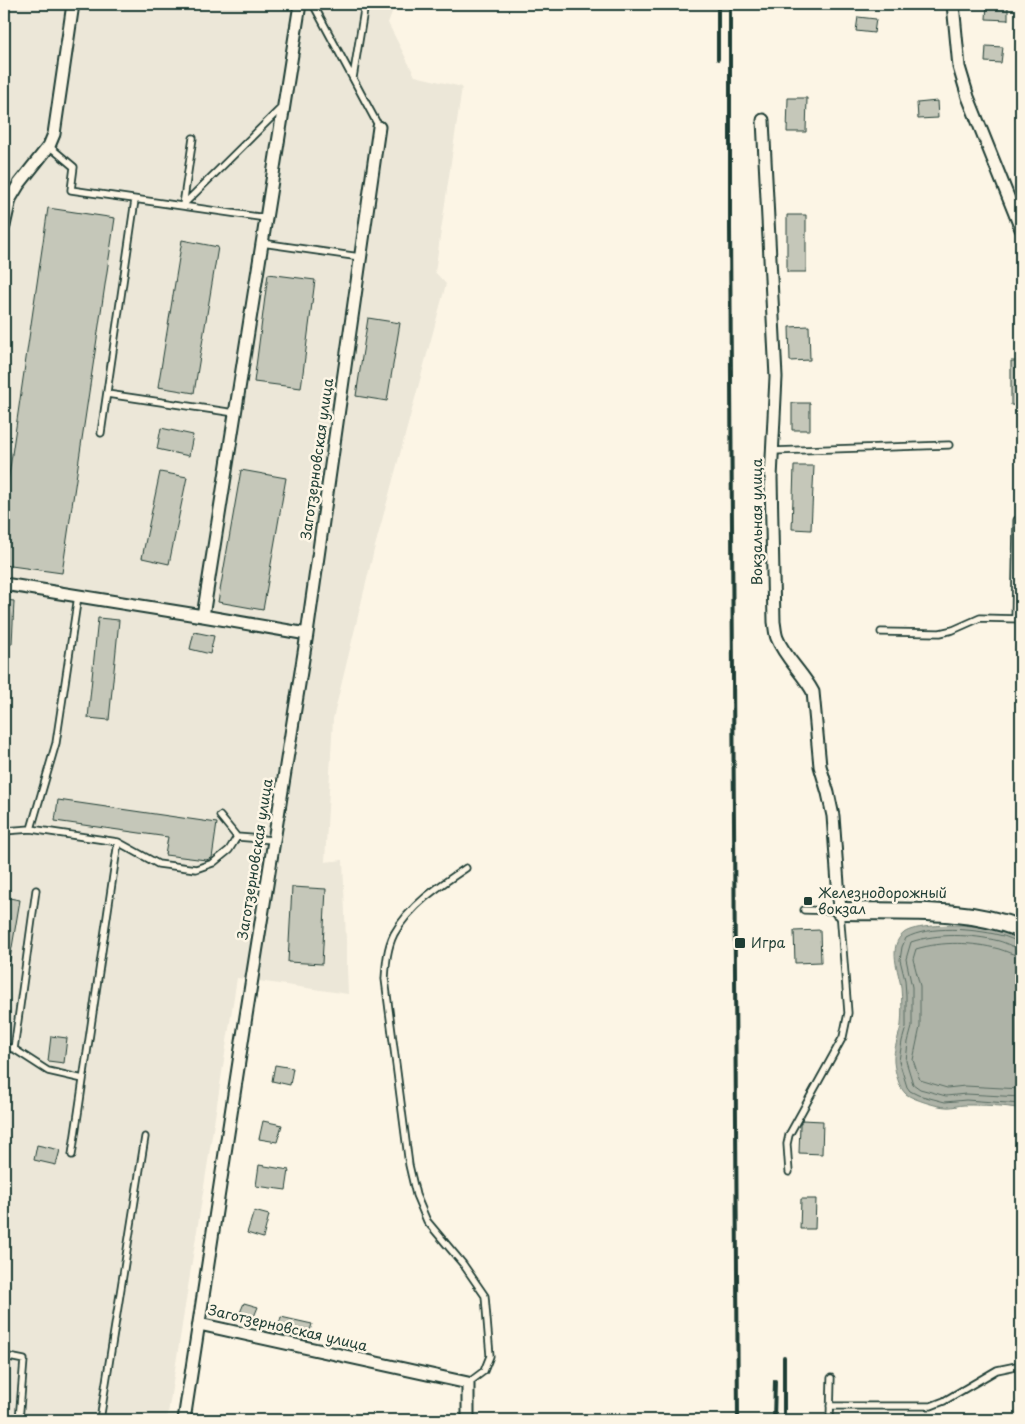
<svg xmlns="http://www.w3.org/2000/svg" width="1025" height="1424" font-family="'Playpen Sans',sans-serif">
	<rect width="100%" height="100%" fill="#fcf5e5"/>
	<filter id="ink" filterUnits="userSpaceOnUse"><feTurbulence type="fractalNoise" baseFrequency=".02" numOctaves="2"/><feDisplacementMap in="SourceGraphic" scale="10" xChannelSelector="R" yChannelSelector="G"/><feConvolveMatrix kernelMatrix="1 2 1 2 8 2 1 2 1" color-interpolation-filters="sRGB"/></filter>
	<g filter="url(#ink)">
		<!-- built -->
		<path fill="#ece7d8" d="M4,4H395L388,23L415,76L462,87L435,272L446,284L374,550L333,719L325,862L343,860L348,994L237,978L167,1420H4Z"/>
		<!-- water -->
		<path fill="#aeb3a7" stroke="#758479" d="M963,925L1003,930L1021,938V1109C1003,1105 983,1105 964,1105C958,1105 952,1108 946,1107C938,1107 912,1099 906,1094C899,1088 895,1072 894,1062C893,1049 899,1037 901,1025C902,1014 902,999 901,987C899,972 887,946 904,933C914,925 950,925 963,925Z"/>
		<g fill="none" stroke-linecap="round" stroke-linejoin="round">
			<!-- shore -->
			<path stroke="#586c62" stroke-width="1" d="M1021,942C1014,941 1007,936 999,935C974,929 929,925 906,938L902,947L900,960L905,980L906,995V1027L902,1041L899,1061L907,1087L910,1091L918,1095L945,1102L966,1100L1021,1104
				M1021,948C1013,948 1007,943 999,941C971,934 938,933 911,942L906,959L912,987V1027L908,1042L906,1061L913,1084L920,1089L946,1096L966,1094L1021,1097
				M1021,956C1013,955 1006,951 999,949C972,942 943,941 916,949L913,959L920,986V1027L913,1060L920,1080L947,1088L965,1086L1021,1089"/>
		</g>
		<!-- building -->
		<path fill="#c5c7b9" stroke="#1f3d34" d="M987,4L1008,5V20L986,19Z
			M858,17L876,19L874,33L856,31Z
			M986,46L1003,47L1001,63L985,62Z
			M788,98H807L806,132H787Z
			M937,101L938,118L918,119L917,103Z
			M48,208L115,218L62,573L4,565V509Z
			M787,215H806V272H787Z
			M182,240L218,247L194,393L158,387Z
			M268,274L315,280L301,388L254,382Z
			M368,318L400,323L387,401L356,396Z
			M809,326L810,360L790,361L789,327Z
			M1011,361H1021V406L1011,405Z
			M792,403H810V430H792Z
			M161,428L193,435L189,456L157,449Z
			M794,466H814L811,530L792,529Z
			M241,470L286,478L263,610L218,602Z
			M160,472L187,477L169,564L142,558Z
			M4,600L14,601L12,644L4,643Z
			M98,618L119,620L109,720L88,718Z
			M194,632L214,636L210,654L190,649Z
			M58,800L217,823L212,858L206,860L165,855L168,837L55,821Z
			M292,887L326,889L322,964L288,962Z
			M4,897L20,900L9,965L4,964Z
			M820,930L821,962L795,963L794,931Z
			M51,1036L67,1038L64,1063L48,1061Z
			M275,1065L293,1068L290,1085L272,1081Z
			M802,1120L823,1121L822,1154L799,1153L800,1125Z
			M263,1121L282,1125L277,1142L259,1139Z
			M37,1145L60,1150L56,1165L34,1160Z
			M259,1165L289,1170L286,1190L256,1186Z
			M801,1199H816L815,1229H800Z
			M254,1211L269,1215L263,1238L247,1233Z
			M244,1303L258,1307L253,1319L239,1315Z
			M281,1317L312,1324L308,1337L278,1329Z"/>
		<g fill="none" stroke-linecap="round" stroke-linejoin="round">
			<defs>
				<path id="lane" d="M313,4L379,127
					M353,78L365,4
					M49,146L74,167L71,190L266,218
					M183,205L281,108
					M183,205L193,138
					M262,243L360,257
					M107,394L235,413
					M101,433L135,200
					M772,451L949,445
					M1015,619L1017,520H1021
					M881,632L940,633L953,630L980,618L1021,619
					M220,816L237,837
					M4,831L31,829
					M118,842L158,864L196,869L213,863L229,850L237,837L273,840
					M466,868C439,886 410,905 394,934C387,948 386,964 385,979L409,1165L416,1195L427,1221L463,1264L485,1296L490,1356L484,1371L468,1383
					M4,1047L14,1049L48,1071L83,1079
					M14,1049L36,890
					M72,1155L118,842L31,829L56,743L78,596
					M789,1172L787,1144L789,1135L843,1037L848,1013L847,1000L840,911L804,910
					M4,1356L24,1360L19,1420
					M830,1406H931L944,1401L997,1370L1021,1365
					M100,1420L145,1137
					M830,1420L831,1378"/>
				<path id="street" d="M300,4L203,616L307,634
					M953,4L959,67L968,97L1021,229
					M763,120L776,377L771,478L774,622C775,627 775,633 777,638C785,658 803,673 813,692L820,766L828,793L833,816L840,911
					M4,226L10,199L19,184L49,146L54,134L73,4
					M4,584L203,616
					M199,1324L468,1383V1420
					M184,1420L246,1016L307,634L379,127"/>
				<path id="secondary" d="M840,911C900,912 965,907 1021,929"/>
			</defs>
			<!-- lane casing -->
			<use href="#lane" stroke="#1f3d34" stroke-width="9"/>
			<!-- street casing -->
			<use href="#street" stroke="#1f3d34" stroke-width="15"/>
			<!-- secondary casing -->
			<use href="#secondary" stroke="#1f3d34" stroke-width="20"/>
			<!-- lane -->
			<use href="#lane" stroke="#fcf5e5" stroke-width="5.5"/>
			<!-- street -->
			<use href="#street" stroke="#fcf5e5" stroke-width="11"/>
			<!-- secondary -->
			<use href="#secondary" stroke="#fcf5e5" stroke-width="16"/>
			<!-- rail -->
			<path stroke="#1f3d34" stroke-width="4" d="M730,4V228L738,1420
				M718,59V4
				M784,1357V1420
				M774,1420L775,1381"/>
		</g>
	</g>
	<!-- markers -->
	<g fill="#1f3d34" stroke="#fcf5e5" stroke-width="2">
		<rect x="803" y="896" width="10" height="10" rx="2.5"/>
		<rect x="734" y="937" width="12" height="12" rx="2.5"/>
	</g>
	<g text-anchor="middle" stroke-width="5" stroke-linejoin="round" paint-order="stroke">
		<!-- street labels -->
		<g font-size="14" fill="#1f3d34" stroke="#fcf5e5">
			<text transform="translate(317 459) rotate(-82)" y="5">Заготзерновская улица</text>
			<text transform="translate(757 522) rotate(-90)" y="5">Вокзальная улица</text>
			<text transform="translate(255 859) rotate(-81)" y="5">Заготзерновская улица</text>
			<text transform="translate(288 1328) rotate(13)" y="5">Заготзерновская улица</text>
		</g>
		<!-- poi labels -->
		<g font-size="14" fill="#1f3d34" stroke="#fcf5e5" text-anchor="start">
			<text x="818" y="898">Железнодорожный<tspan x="818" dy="16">вокзал</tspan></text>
			<text x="751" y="948">Игра</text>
		</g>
	</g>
	<!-- margin -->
	<rect width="1025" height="1424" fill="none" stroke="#fcf5e5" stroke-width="20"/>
	<rect x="10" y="10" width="1005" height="1404" fill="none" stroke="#1f3d34" stroke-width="2" filter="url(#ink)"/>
</svg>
